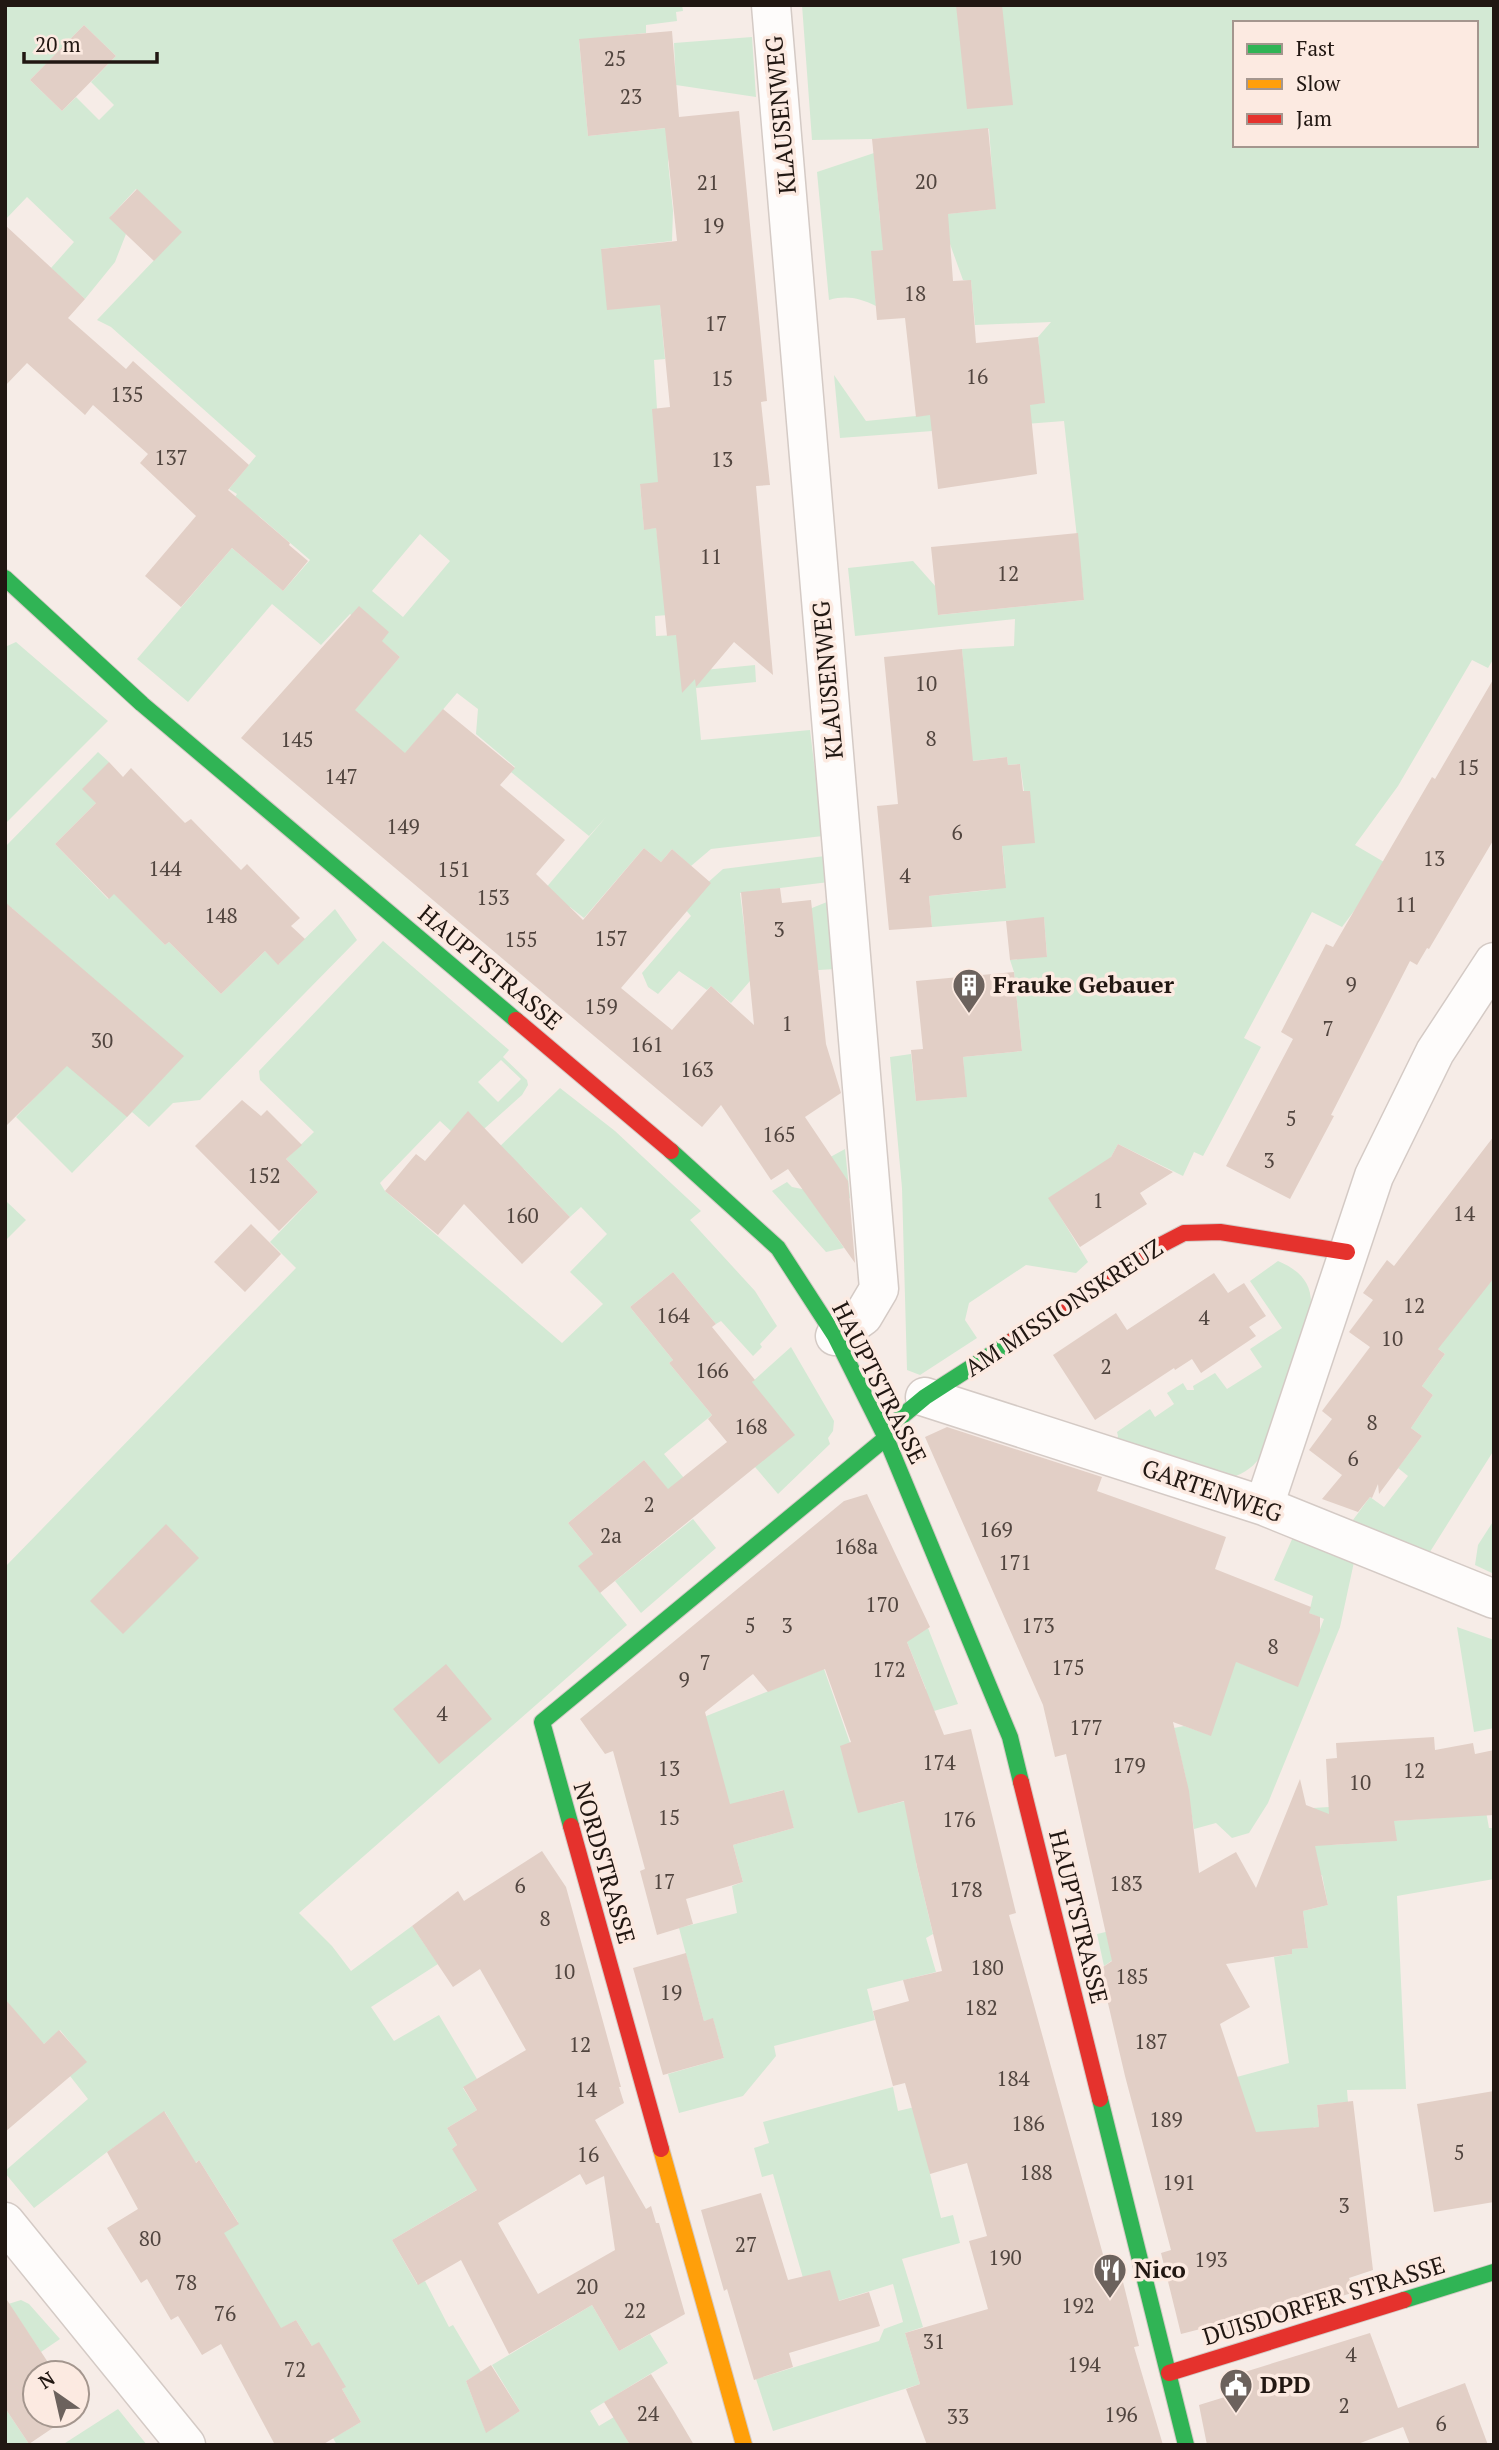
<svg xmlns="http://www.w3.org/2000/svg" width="1499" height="2450" font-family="'PT Serif',serif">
	<rect width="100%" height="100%" fill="#f6ece7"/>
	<!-- green -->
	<path fill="#d3e9d4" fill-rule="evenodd" d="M5,5H682L683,11L676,12L677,21L646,25V33L579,40L588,136L675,127L668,162L673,211L672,241L601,249L660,305L665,359L654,360L657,409L679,480L640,485L644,529L656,528L668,615L655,616L656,636L676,635L704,670L755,665L756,682L696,688L701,740L810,730L823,836L711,849L691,866L672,849L661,862L644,848L584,918L570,907L562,913L539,896L606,817L589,836L511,772L515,767L476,734L478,709L457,693L389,773L354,710L400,657L350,614L321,645L272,604L188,702L137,659L232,548L283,591L310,560L260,517L234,499L237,494L229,489L256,456L111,327L97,320L181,232L136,189L111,216L126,234L115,262L85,299L51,268L74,242L27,197L5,220ZM84,25L116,56L91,82L114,105L99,120L76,97L62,111L30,80ZM420,534L450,561L403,617L372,591Z
		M802,5H1494V658L1488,668L1472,660L1398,786L1355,845L1384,862L1357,907L1342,927L1312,912L1244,1038L1261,1047L1203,1156L1194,1152L1183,1176L1118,1144L1109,1161L1049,1198L1088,1262L1076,1273L1026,1265L969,1303L965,1320L977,1338L920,1375L907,1370L902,1188L890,1057L911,1054L916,1101L966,1097L963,1057L1022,1051L1014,972L1010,960L1047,956L1044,918L932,927L929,896L990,890L1005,874L1002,846L1030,791H1024L1020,764L1008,765L1007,757L972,761L962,649L1014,646L1015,619L855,636L848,568L913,561L936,587L939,615L1084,600L1064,421L840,438L834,375L866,421L1044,403L1038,337L1051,322L975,325L971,281L963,280L950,244L872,251L876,306C859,298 847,295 829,300L817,172L874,153L880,221L995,209L989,129L873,139L812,140ZM1235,23H1476V145H1235Z
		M752,37L756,97L676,85L674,43Z
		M16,642L108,721L5,824V647Z
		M98,752L109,762L96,803L55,844L108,899L114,893L165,945L169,942L221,994L265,951L279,964L335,909L357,940L200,1100L173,1103L149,1127L132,1112L72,1173L16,1117L43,1089L69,958L12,908L5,915V847Z
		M825,856L829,882L740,893L748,957L812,908L827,902L835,969L756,974L731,1003L711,986L707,990L679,971L658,994L648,987L642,973L691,916L685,909L705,885L723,869Z
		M383,941L509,1050L503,1057L527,1080L528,1085L522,1095L466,1145L440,1121L380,1183L385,1191L562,1343L603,1304L570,1272L607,1234L581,1207L570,1217L524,1169L492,1154L560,1088L615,1131L701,1211L690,1220L755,1291L777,1326L760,1344L762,1347L753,1356L721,1321L716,1324L673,1272L630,1307L673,1360L669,1363L712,1415L664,1454L684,1478L668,1490L644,1460L568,1523L593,1554L579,1567L627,1625L299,1913L332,1946L351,1971L412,1926L438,1964L371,2007L394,2041L439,2015L477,2079L463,2088L477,2110L447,2128L457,2145L452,2149L585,2126L392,2240L417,2284L425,2281L449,2327L453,2325L481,2372L466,2381L486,2432L520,2411L492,2365L592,2305L619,2351L650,2334L668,2363L590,2411L599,2426L614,2417L630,2445H337L333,2438L361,2422L342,2389L345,2387L312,2346L296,2320L270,2335L201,2246L238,2222L199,2160L195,2163L165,2112L107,2152L34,2208L5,2173V2171L88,2099L70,2076L86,2062L60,2030L44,2044L5,2022V1567L296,1268L270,1242L318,1192L286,1159L314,1132L260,1080L259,1071ZM501,1060L521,1079L498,1102L478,1082Z
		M845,1149L850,1198L822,1216L844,1248L826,1252L772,1191L787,1182L792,1187L802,1189L823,1173V1161Z
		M7,1202L26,1220L5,1241V1204Z
		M1278,1261C1299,1270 1312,1282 1311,1306L1265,1450C1257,1463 1250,1470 1236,1476L1168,1454L1165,1463L1116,1449L1118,1436L1117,1432L1150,1409L1155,1417L1174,1404L1167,1393L1183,1383L1187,1390H1194L1193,1386L1215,1373L1227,1389L1262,1367L1250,1349L1282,1328L1250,1281Z
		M1494,1278V1450L1428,1555L1350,1524L1370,1497L1384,1507L1408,1476L1398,1468L1422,1436L1411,1428L1433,1395L1422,1386L1445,1354L1434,1346Z
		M791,1347L834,1421L833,1431L828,1438L830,1444L778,1494L755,1467L752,1382Z
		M693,1519L716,1548L641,1613L615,1581Z
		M1494,1520V1574L1475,1565L1478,1545Z
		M1293,1537L1354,1562L1340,1627L1268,1803L1249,1833L1232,1838L1216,1823L1194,1829L1186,1779L1174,1728L1184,1726L1210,1735L1229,1659L1298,1686L1324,1619L1309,1613L1313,1596L1274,1580Z
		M1457,1627L1494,1640V1728L1474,1732Z
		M928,1628L958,1704L896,1722L926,1689L905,1637Z
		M824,1669L850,1743L858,1812L919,1798L933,1858L916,1863L933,1934L926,1938L936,1972L867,1989L875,2020L774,2046L776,2056L743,2096L679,2113L668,2074L724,2058L713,2019L704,2021L679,1928L737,1913L732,1886L743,1882L733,1845L794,1828L783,1790L746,1800L732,1810L689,1723Z
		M1481,1784L1489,1828H1494V1879L1397,1896L1406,2089L1347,2090L1348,2102L1317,2105L1319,2127H1314L1261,2186L1233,2078L1289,2063L1274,1957L1292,1954V1949L1308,1948L1303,1911L1328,1905L1322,1875L1298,1880L1313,1808L1329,1807L1331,1845L1394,1841V1821L1439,1818Z
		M1161,1919L1139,1942L1104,1966L1097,1934Z
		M893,2087L898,2111L919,2106L930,2174L941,2218L953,2215L960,2243L902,2259L923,2327L905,2333L920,2384L773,2431L756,2379L879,2341L884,2329L903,2322L893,2284L812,2309L773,2174L762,2177L754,2148L769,2143L763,2122Z
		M21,2300L29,2304L60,2339L41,2352L17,2316L5,2305Z
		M5,2408L29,2444V2445H5Z
		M118,2409L147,2445H62Z"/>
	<!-- building -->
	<path fill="#e2cfc6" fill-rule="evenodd" d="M956,5H1002L1013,105L967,109Z
		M84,25L116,56L62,111L30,80Z
		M672,31L679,117L739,111L767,401L761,402L770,485L756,486L773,675L734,642L696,687L695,679L682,693L676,635L667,636L656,528L644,530L640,484L658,482L652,409L670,407L660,305L607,310L601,249L677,241L665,128L588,136L579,39Z
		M988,128L996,209L948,214L953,281L971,280L976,343L1038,337L1045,403L1030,405L1037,474L938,489L930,415L916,417L905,318L877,320L871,251L883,250L872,139Z
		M137,189L182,232L154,261L109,218Z
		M5,225L85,299L68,318L126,369L133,361L249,465L228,490L290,543L289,545L308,561L283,591L232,548L181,607L145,576L196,516L140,463L148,454L93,405L85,415L27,363L5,386Z
		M1078,533L1084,600L938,615L931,547Z
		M359,606L389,632L382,641L400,657L355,710L405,753L443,709L515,768L500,785L565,840L536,874L583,920L644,848L661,862L672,849L711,883L621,988L672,1030L711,986L754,1025L741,892L780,888L782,903L811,900L826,1044L841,1093L805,1117L848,1181L855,1263L788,1169L771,1180L721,1105L702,1127L241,738Z
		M962,649L973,761L1007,757L1008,765L1020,764L1023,791H1030L1035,843L1002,846L1006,888L929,896L932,927L889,930L877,806L898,804L884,657Z
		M1494,678V839L1429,949L1427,948L1417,965L1410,961L1331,1115L1334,1116L1290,1199L1226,1166L1293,1039L1281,1032L1326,944L1333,947L1432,777L1435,779Z
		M109,762L123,777L131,768L185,823L191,819L241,870L247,864L300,918L291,926L305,939L278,965L265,951L221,994L169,942L165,945L114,894L109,899L55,844L96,803L82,789Z
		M5,902L184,1056L127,1117L67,1066L5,1127Z
		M1044,917L1047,957L1010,960L1006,921Z
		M1014,972L1022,1051L963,1057L967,1097L916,1101L911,1050L923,1049L916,981Z
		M242,1100L261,1116L267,1110L302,1145L286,1159L318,1192L279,1231L195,1146Z
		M468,1111L570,1217L522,1264L464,1204L438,1235L385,1191L416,1154L425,1161Z
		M1494,1136V1278L1438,1349L1445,1354L1422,1386L1433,1395L1411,1428L1422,1436L1379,1494L1378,1484L1372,1498L1370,1497L1358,1512L1322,1499L1342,1475L1309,1450L1332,1419L1322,1411L1370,1347L1349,1332L1373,1300L1363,1293L1387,1260L1394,1266Z
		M1118,1144L1173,1172L1140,1193L1147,1204L1080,1247L1048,1198L1111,1157Z
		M251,1224L281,1254L245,1292L214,1262Z
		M673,1272L716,1324L712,1327L755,1380L752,1382L795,1435L600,1593L578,1566L593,1554L568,1523L644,1460L668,1489L727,1442L708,1419L712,1415L669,1363L673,1360L630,1307Z
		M1214,1273L1228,1293L1244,1283L1266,1316L1249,1327L1256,1336L1201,1373L1192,1359L1175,1370L1174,1368L1095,1420L1053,1355L1116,1313L1127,1330Z
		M947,1427L1102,1477L1097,1491L1226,1537L1215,1569L1311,1607L1309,1613L1320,1617V1631L1298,1687L1236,1662L1211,1736L1173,1722L1189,1791L1199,1873L1236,1852L1256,1888L1300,1779L1306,1805L1329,1814L1326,1759L1337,1758L1336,1743L1434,1737L1435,1750L1473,1743L1475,1754L1494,1750V1815L1394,1821L1397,1841L1315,1846L1328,1905L1303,1911L1308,1948L1292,1949V1954L1226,1964L1250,2007L1220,2024L1256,2132L1319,2127L1317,2105L1353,2101L1373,2270L1349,2278L1355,2292L1219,2334L1216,2325L1181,2334L1161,2253L1171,2250L1125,2076L1100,1969L1112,1961L1066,1754L1055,1757L1043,1705L925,1437Z
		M867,1494L930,1627L907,1642L944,1735L971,1729L1016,1913L1009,1915L1107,2269L1119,2266L1139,2346L1134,2347L1163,2445H927L906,2389L920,2384L905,2333L988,2309L969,2241L987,2236L967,2163L930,2174L905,2083L893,2086L873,2011L909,2001L903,1980L942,1971L917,1867L904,1801L858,1813L840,1746L851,1742L825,1669L768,1692L753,1674L705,1712L730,1804L784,1790L794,1828L733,1845L743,1882L686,1899L693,1924L657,1935L640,1871L645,1869L613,1751L605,1754L580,1719L844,1501Z
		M166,1524L199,1558L123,1634L90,1601Z
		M446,1664L492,1719L439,1764L393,1709Z
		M542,1851L566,1887L621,2087H619L624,2103L595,2120L646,2209L651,2206L656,2223H659L685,2314L619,2351L592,2305L509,2354L461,2260L418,2285L392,2240L477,2190L452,2149L457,2145L447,2128L477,2110L463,2087L526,2050L480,1969L453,1987L412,1926L458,1891L464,1901ZM580,2174L586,2185L604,2176L615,2250L538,2294L498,2223Z
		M686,1953L704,2021L713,2018L724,2058L663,2075L633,1968Z
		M5,1999L44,2044L59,2030L87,2062L5,2132Z
		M1494,2091V2202L1434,2212L1417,2104Z
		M164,2111L196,2163L199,2160L239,2224L224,2233L281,2328L296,2320L312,2346L319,2342L346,2387L342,2389L361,2422L322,2445H275L221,2344L202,2355L178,2316L171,2320L147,2279L141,2283L107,2228L138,2209L107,2152Z
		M761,2193L788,2280L830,2270L839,2301L869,2292L880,2326L789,2353L793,2367L754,2380L727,2289L724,2291L701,2210Z
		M5,2297L55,2373H35V2415H72L29,2444L5,2408Z
		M1370,2333L1398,2408L1465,2383L1488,2445H1410L1403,2427L1355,2445H1207L1199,2405L1241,2392L1235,2375Z
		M491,2365L520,2411L486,2433L466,2381Z
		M651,2374L674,2411L694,2445H630L604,2402Z"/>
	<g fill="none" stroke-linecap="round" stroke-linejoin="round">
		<defs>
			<path id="street" d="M771,5L879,1289L863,1316L835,1336
				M925,1397L1264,1506L1494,1599
				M1264,1506L1374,1176L1435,1052L1494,962
				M5,2222L186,2445"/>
			<path id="fast" d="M5,578L142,704L516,1020
				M671,1151L778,1248L835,1336L886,1438L1010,1737L1021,1782
				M571,1826L542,1722L886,1438L901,1417L925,1397L1012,1341
				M1100,2099L1186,2445
				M1404,2300L1494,2272"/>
			<path id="slow" d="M661,2149L744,2445"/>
			<path id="jam" d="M516,1020L671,1151
				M1012,1341L1159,1246L1184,1233L1220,1232L1347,1252
				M1021,1782L1100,2099
				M571,1826L661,2149
				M1169,2373L1404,2300"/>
		</defs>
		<!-- street casing -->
		<use href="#street" stroke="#d4cac5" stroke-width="41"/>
		<!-- fast casing -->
		<use href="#fast" stroke="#d4cac5" stroke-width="18"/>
		<!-- slow casing -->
		<use href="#slow" stroke="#d4cac5" stroke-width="18"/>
		<!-- jam casing -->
		<use href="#jam" stroke="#d4cac5" stroke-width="18"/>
		<!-- street -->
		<use href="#street" stroke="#fefcfb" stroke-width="38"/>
		<!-- fast -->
		<use href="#fast" stroke="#30b455" stroke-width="16"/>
		<!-- slow -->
		<use href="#slow" stroke="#ff9f0a" stroke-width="16"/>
		<!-- jam -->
		<use href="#jam" stroke="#e5322d" stroke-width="16"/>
	</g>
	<!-- icons -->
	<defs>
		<symbol id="building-pin" viewBox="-11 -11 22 30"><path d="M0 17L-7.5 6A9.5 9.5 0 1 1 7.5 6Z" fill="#6c625d" stroke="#fceae1"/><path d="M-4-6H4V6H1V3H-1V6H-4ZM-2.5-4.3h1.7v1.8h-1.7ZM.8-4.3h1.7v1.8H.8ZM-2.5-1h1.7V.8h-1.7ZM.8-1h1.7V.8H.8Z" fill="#fff"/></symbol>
		<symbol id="restaurant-pin" viewBox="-11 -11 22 30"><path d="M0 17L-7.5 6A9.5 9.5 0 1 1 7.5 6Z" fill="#6c625d" stroke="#fceae1"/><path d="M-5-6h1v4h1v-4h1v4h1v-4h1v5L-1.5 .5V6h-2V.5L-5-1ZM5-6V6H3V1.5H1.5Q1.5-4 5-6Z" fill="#fff"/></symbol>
		<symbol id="civic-pin" viewBox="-11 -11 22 30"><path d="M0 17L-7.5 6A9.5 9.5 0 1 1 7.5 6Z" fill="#6c625d" stroke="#fceae1"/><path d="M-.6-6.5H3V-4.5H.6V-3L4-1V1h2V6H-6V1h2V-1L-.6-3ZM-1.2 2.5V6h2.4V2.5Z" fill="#fff"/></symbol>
	</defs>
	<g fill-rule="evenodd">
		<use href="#building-pin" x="950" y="966" width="38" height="52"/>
		<use href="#restaurant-pin" x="1091" y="2251" width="38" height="52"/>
		<use href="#civic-pin" x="1217" y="2366" width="38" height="52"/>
	</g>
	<g text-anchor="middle" stroke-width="7" stroke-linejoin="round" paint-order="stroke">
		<!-- number labels -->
		<g font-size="21" fill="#51453f">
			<text x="615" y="66">25</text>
			<text x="631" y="104">23</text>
			<text x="926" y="189">20</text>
			<text x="708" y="190">21</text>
			<text x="713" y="233">19</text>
			<text x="915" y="301">18</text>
			<text x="716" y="331">17</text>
			<text x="977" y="384">16</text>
			<text x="722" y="386">15</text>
			<text x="127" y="402">135</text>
			<text x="171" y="465">137</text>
			<text x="722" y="467">13</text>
			<text x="711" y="564">11</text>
			<text x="1008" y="581">12</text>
			<text x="926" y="691">10</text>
			<text x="931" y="746">8</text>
			<text x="297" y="747">145</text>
			<text x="1468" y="775">15</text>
			<text x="341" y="784">147</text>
			<text x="403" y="834">149</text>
			<text x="957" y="840">6</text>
			<text x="1434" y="866">13</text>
			<text x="165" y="876">144</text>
			<text x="454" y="877">151</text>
			<text x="905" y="883">4</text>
			<text x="493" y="905">153</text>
			<text x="1406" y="912">11</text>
			<text x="221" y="923">148</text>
			<text x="779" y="937">3</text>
			<text x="611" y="946">157</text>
			<text x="521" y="947">155</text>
			<text x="1351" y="992">9</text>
			<text x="601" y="1014">159</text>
			<text x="787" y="1031">1</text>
			<text x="1328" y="1036">7</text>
			<text x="102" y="1048">30</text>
			<text x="647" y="1052">161</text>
			<text x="697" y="1077">163</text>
			<text x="1291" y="1126">5</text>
			<text x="779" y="1142">165</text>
			<text x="1269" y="1168">3</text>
			<text x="264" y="1183">152</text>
			<text x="1098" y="1208">1</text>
			<text x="1464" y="1221">14</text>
			<text x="522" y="1223">160</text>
			<text x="1414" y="1313">12</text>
			<text x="673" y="1323">164</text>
			<text x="1204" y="1325">4</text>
			<text x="1392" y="1346">10</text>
			<text x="1106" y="1374">2</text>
			<text x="712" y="1378">166</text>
			<text x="1372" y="1430">8</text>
			<text x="751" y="1434">168</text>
			<text x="1353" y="1466">6</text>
			<text x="649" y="1512">2</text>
			<text x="996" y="1537">169</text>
			<text x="611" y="1543">2a</text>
			<text x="856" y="1554">168a</text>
			<text x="1015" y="1570">171</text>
			<text x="882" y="1612">170</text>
			<text x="750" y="1633">5</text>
			<text x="787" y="1633">3</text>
			<text x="1038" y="1633">173</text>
			<text x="1273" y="1654">8</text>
			<text x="705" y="1670">7</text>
			<text x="1068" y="1675">175</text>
			<text x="889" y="1677">172</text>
			<text x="684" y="1687">9</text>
			<text x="442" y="1721">4</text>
			<text x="1086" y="1735">177</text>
			<text x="939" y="1770">174</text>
			<text x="1129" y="1773">179</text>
			<text x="669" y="1776">13</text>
			<text x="1414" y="1778">12</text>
			<text x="1360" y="1790">10</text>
			<text x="669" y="1825">15</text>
			<text x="959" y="1827">176</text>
			<text x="664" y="1889">17</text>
			<text x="1126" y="1891">183</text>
			<text x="520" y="1893">6</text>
			<text x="966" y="1897">178</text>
			<text x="545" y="1926">8</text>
			<text x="987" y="1975">180</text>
			<text x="564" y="1979">10</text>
			<text x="1132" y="1984">185</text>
			<text x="671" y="2000">19</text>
			<text x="981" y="2015">182</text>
			<text x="1151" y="2049">187</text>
			<text x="580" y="2052">12</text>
			<text x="1013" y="2086">184</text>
			<text x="586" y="2097">14</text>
			<text x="1166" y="2127">189</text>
			<text x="1028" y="2131">186</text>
			<text x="1459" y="2160">5</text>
			<text x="588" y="2162">16</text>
			<text x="1036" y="2180">188</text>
			<text x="1179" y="2190">191</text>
			<text x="1344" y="2213">3</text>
			<text x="150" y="2246">80</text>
			<text x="746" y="2252">27</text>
			<text x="1005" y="2265">190</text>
			<text x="1211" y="2267">193</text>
			<text x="186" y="2290">78</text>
			<text x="587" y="2294">20</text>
			<text x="1078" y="2313">192</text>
			<text x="635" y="2318">22</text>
			<text x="225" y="2321">76</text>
			<text x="934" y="2349">31</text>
			<text x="1351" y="2362">4</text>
			<text x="1084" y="2372">194</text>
			<text x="295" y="2377">72</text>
			<text x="1344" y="2413">2</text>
			<text x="648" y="2421">24</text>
			<text x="1121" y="2422">196</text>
			<text x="958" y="2424">33</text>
			<text x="1441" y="2431">6</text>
		</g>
		<!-- street labels -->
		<g font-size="24" fill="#211712" stroke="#fceae1">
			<text transform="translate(781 115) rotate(-95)" y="8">KLAUSENWEG</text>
			<text transform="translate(828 680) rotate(-95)" y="8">KLAUSENWEG</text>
			<text transform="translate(490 968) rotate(40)" y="8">HAUPTSTRASSE</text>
			<text transform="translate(1064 1308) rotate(-33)" y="8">AM MISSIONSKREUZ</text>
			<text transform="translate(879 1383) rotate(63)" y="8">HAUPTSTRASSE</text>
			<text transform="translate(1212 1491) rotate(19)" y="8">GARTENWEG</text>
			<text transform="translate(604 1863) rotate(74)" y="8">NORDSTRASSE</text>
			<text transform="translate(1078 1917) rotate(76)" y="8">HAUPTSTRASSE</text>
			<text transform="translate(1324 2301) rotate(-17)" y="8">DUISDORFER STRASSE</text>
		</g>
		<!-- poi labels -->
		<g font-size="24" font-weight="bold" fill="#211712" stroke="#fceae1" text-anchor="start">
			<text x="993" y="993">Frauke Gebauer</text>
			<text x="1134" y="2278">Nico</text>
			<text x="1260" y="2393">DPD</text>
		</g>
	</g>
	<!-- border -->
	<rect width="1499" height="2450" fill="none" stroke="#211712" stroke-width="14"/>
	<!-- legend -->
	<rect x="1233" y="21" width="245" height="126" fill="#fceae1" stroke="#a4968e" stroke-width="2"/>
	<rect x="1247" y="44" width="35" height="10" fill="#30b455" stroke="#a4968e" stroke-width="2"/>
	<text x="1296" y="56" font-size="21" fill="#211712">Fast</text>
	<rect x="1247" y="79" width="35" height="10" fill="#ff9f0a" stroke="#a4968e" stroke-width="2"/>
	<text x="1296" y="91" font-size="21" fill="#211712">Slow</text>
	<rect x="1247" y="114" width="35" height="10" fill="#e5322d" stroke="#a4968e" stroke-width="2"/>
	<text x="1296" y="126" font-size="21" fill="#211712">Jam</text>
	<!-- north arrow -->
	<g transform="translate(56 2394) rotate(326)"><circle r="33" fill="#fceae1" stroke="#a4968e" stroke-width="2"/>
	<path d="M0-5L12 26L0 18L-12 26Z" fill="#6c625d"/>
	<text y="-10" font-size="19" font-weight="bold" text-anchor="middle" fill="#211712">N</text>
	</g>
	<!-- scale -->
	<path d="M24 52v10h133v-10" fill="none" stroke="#211712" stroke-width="3.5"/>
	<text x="35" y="52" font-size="21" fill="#211712" stroke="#fceae1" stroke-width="5" paint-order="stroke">20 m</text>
</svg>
